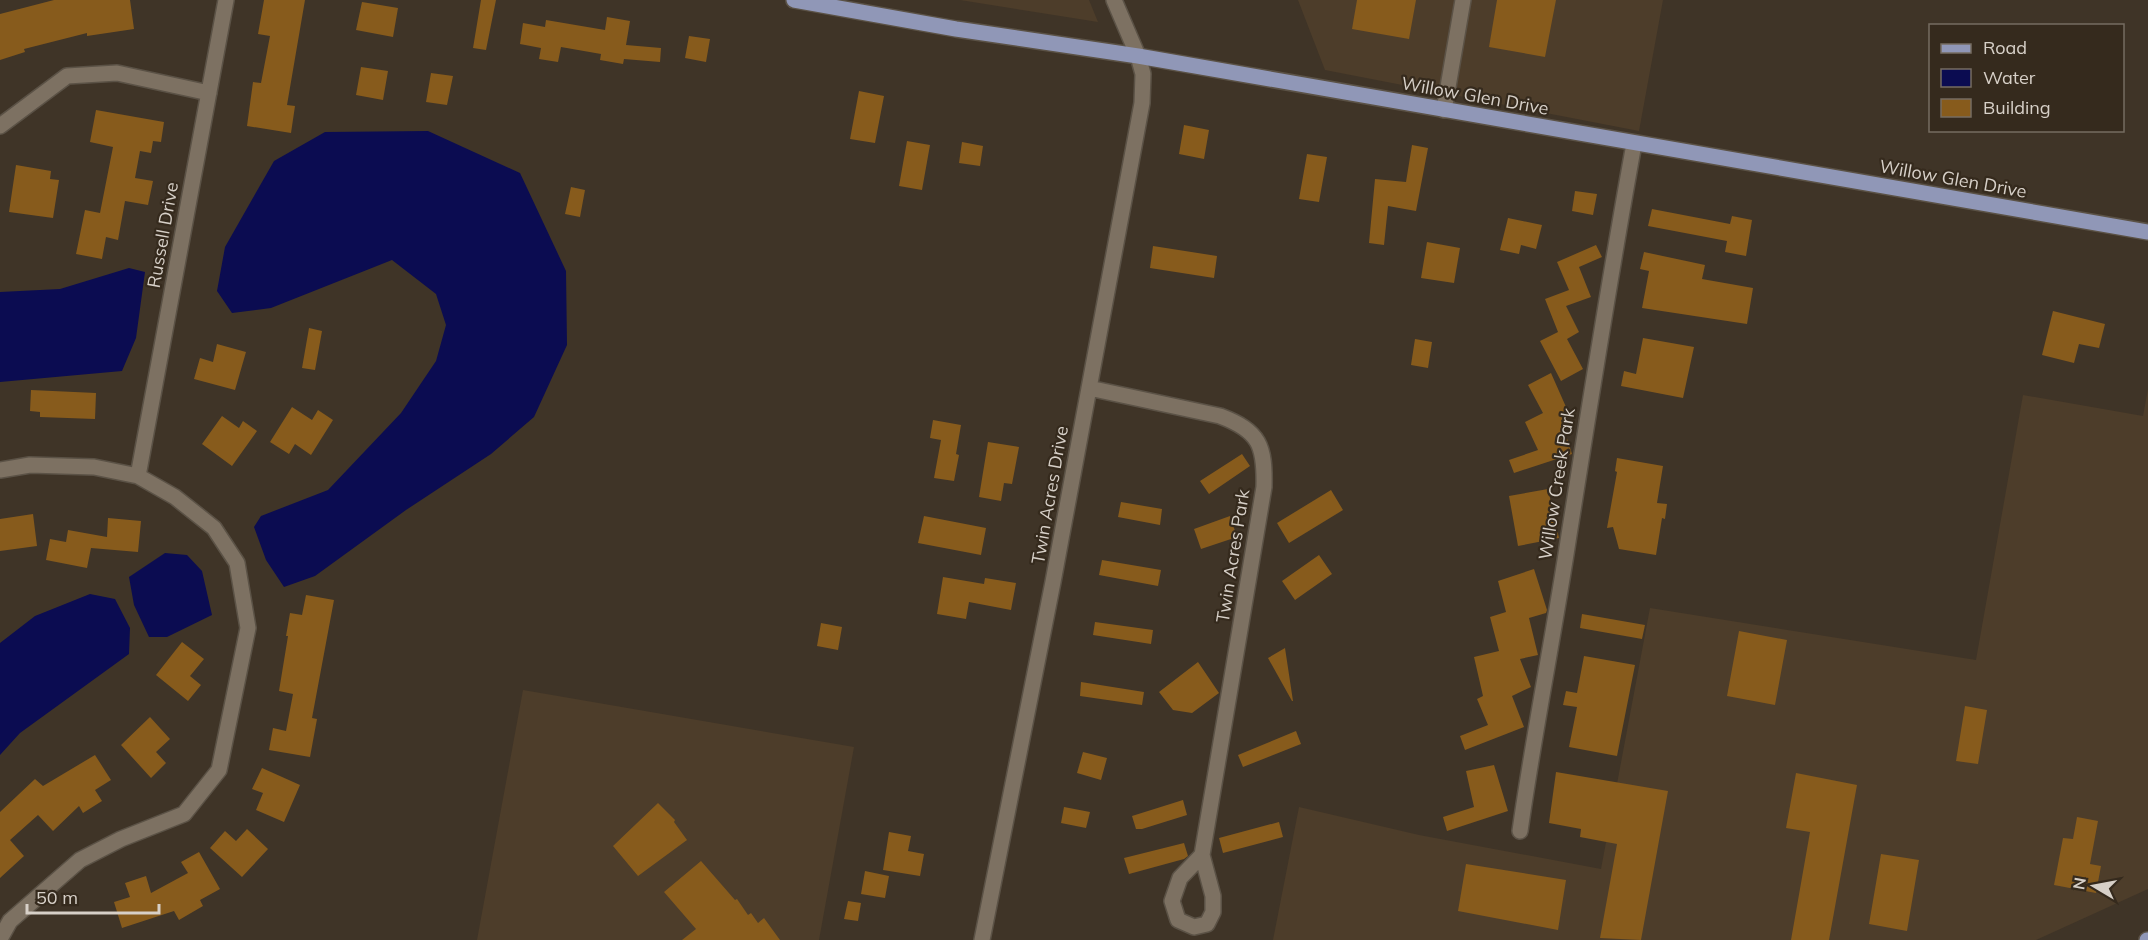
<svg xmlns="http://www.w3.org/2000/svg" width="2148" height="940" font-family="Mulish,sans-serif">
	<rect width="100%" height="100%" fill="#3f3427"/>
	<!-- built -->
	<path fill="#4d3d2a" d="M960,0H1089L1098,22Z
		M1298,0H1663L1639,131L1325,70Z
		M2148,389V889L2036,940H1273L1299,807L1419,835L1601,869L1650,608L1976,660L2023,395L2143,416Z
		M523,690L854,747L819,940H477Z"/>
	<!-- water -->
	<path fill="#0b0c51" d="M428,131L520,173L566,271L567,345L534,417L491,454L406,510L315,576L284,587L266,560L254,527L261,516L328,490L401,413L436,361L446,325L436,294L392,260L271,308L232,313L217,291L225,247L274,161L325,132Z
		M129,268L145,272L136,338L122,371L0,382V292L60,289Z
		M165,553L187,555L202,571L212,615L167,637H149L134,605L129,577Z
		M90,594L115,599L130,628L129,654L20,733L0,755V643L35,616Z"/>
	<!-- building -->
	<path fill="#875b1c" d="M54,0H130L134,29L87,36V33L24,49L25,52L0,60V14Z
		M264,0H305L287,105L295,106L291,133L247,126L253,82L261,83L270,36L258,34Z
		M481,0H496L486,50L473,48Z
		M1357,0H1416L1409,39L1352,29Z
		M1497,0H1556L1545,57L1489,47Z
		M362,2L398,8L393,37L356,30Z
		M607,17L630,21L626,45L661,48L660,62L624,59L623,64L600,60L601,54L561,47L558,62L539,59L541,48L520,44L523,23L545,27L546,20L605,30Z
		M689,36L710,39L706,62L685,58Z
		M361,67L388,71L383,100L356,95Z
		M431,73L453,76L447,105L426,102Z
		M859,91L884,96L875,143L850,139Z
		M96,110L164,122L161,142L153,141L151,153L140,151L135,178L153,181L148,205L125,201L118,240L106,237L102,259L76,254L85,210L100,213L113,147L90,142Z
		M1184,125L1209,130L1204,159L1179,154Z
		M907,141L930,145L922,190L899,186Z
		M962,142L983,146L980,166L959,163Z
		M1412,145L1428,148L1416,211L1388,206L1384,245L1369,243L1375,179L1406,182Z
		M1307,154L1327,157L1319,202L1299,199Z
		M16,165L51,171L50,179L59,180L53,218L9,212Z
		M571,187L585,190L580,217L565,214Z
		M1575,191L1597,194L1593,215L1572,211Z
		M1652,209L1730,224L1732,216L1752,220L1746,256L1725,252L1727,241L1648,226Z
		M1508,218L1542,225L1536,249L1521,245L1519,254L1500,250Z
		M1427,242L1460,248L1454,283L1421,278Z
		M1596,245L1602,257L1579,267L1591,297L1566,306L1579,332L1567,339L1583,369L1561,381L1540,341L1558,332L1545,299L1569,290L1557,262Z
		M1153,246L1217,256L1214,278L1150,268Z
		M1644,252L1705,265L1702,279L1753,288L1747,324L1642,308L1649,271L1640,269Z
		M2053,311L2105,324L2099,348L2079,344L2074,363L2042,355Z
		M309,328L322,331L315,370L302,368Z
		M1643,338L1694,347L1683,398L1621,386L1624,371L1636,374Z
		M1415,339L1432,342L1428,368L1411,365Z
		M217,344L246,352L235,390L194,379L200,358L213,362Z
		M1551,373L1570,416L1561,420L1572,454L1514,473L1509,460L1538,450L1525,422L1543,413L1528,385Z
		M31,390L96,393L95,419L40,417V412L30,411Z
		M292,407L312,420L318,410L333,420L311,455L295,444L289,454L270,442Z
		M222,416L239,428L243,421L257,431L232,466L202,444Z
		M933,420L961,425L956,454L959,455L954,481L934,478L941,440L930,438Z
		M988,442L1019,447L1012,484L1004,483L1001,501L979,497Z
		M1242,454L1250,466L1209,494L1200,481Z
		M1617,458L1663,466L1657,503L1667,504L1665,519L1662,518L1656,555L1619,549L1613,527L1607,528L1617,472L1615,471Z
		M1548,489L1559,538L1518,546L1509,496Z
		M1331,490L1343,510L1289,543L1277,523Z
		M1121,502L1162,509L1160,525L1118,517Z
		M33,514L37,546L0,551V519Z
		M924,516L986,528L981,555L918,543Z
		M1230,516L1237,537L1201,549L1194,529Z
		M108,518L141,521L138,552L91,548L87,568L46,560L50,539L66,542L68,530L107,537Z
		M1319,555L1332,574L1295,600L1282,581Z
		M1102,560L1161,570L1158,586L1099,575Z
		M1534,569L1547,610L1546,613L1529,618L1538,655L1520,659L1531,687L1512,696L1524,727L1465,750L1460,736L1488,725L1477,699L1483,696L1474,657L1499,651L1490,617L1506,612L1498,581Z
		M943,577L984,584L985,578L1016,583L1011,610L969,602L966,619L937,614Z
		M306,595L334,600L312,718L317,719L310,757L269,750L273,728L286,731L293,694L279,691L288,636H286L290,613L302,615Z
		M1582,614L1645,625L1642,639L1580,628Z
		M1095,622L1153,630L1151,644L1093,635Z
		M821,623L842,627L838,650L817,646Z
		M1739,631L1787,640L1775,705L1727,696Z
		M182,642L204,659L190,676L201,685L188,701L156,675Z
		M1285,648L1293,701H1292L1268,658Z
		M1584,656L1635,665L1617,756L1569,747L1577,707L1563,705L1566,691L1577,693Z
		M1198,662L1219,693L1192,713L1173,710L1159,692Z
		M1081,682L1144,692L1142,705L1080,696Z
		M1965,706L1987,710L1978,764L1956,761Z
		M150,717L170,739L156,752L166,763L151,778L121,745Z
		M1296,731L1301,744L1243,767L1238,755Z
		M1083,752L1107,758L1101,780L1077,773Z
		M95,755L111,780L95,790L102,801L83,813L79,806L53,831L38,815L10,840L24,856L0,878V812L35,779L43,786Z
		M1494,765L1508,811L1447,831L1443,817L1474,807L1466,771Z
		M262,768L300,785L284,822L256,810L263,793L252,789Z
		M1556,772L1668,791L1641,940L1600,938L1617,844L1580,837L1581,829L1549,823Z
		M1796,773L1857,785L1829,940H1791L1810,832L1786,828Z
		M1183,800L1187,815L1142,829H1136L1132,816Z
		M658,803L675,820L674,822L687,840L638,876L613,846Z
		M1064,807L1090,812L1086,828L1061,823Z
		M2077,817L2098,821L2090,864L2101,866L2096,893L2054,885L2063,838L2073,839Z
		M1279,822L1283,837L1223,853L1219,838Z
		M247,829L268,849L242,877L210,848L225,831L236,841Z
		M889,832L911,836L908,851L924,854L920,876L883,870Z
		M1184,843L1188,856L1184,859L1129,874L1124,858Z
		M199,852L220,889L200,900L203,906L179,920L174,911L122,928L114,902L130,897L125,883L146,876L151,893L188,873L181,862Z
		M1881,854L1919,860L1907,931L1869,924Z
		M701,861L735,900L737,899L748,915L751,913L758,923L764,918L780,940H682L696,929L664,892Z
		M1466,864L1566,880L1558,930L1458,911Z
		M865,871L889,876L885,898L861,894Z
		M848,901L861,903L858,921L844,919Z"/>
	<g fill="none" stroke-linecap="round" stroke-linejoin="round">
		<defs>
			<path id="minor" d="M1444,110L1463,0
				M0,126L67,76L117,73L209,93
				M1089,388L1220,416C1260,431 1265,446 1264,487L1202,855L1180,878L1172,901L1178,920L1194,927L1207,924L1213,912V896L1202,855
				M0,470L30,465L94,467L138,476L175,497L214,528L237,563L248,628L219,770L184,814L121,839L80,860L10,921L0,939
				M138,476L226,0
				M1520,831C1534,732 1554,634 1569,535C1590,404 1610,274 1634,144
				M982,940L1053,582L1142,103L1143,74L1138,56L1114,0"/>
			<path id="major" d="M794,0L956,29L1138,56L2148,232
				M2147,940H2148"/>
		</defs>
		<!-- minor casing -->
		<use href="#minor" stroke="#5b5246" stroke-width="18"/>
		<!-- major casing -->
		<use href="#major" stroke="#5b5246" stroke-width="18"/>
		<!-- minor -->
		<use href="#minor" stroke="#7d7162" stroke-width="15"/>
		<!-- major -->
		<use href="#major" stroke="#9097b7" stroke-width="15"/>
	</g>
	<g text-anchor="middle" stroke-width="4.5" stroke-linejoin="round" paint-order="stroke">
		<!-- street labels -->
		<g font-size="18" fill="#d7d0c8" stroke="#352a1d">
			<text transform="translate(1475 96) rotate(10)" y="6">Willow Glen Drive</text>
			<text transform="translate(1953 179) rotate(10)" y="6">Willow Glen Drive</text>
			<text transform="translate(163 235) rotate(-80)" y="6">Russell Drive</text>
			<text transform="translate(1557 484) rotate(-81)" y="6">Willow Creek Park</text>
			<text transform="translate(1050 495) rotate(-80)" y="6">Twin Acres Drive</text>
			<text transform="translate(1233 556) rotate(-81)" y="6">Twin Acres Park</text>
		</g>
	</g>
	<!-- legend -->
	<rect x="1929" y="24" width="195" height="108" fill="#352a1d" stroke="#766c61" stroke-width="1.5"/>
	<rect x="1941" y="44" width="30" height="9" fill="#9097b7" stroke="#766c61" stroke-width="1.5"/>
	<text x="1983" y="54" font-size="18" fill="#d7d0c8">Road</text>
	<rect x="1941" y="69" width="30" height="18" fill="#0b0c51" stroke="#766c61" stroke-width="1.5"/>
	<text x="1983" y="84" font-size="18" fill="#d7d0c8">Water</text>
	<rect x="1941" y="99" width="30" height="18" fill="#875b1c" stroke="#766c61" stroke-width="1.5"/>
	<text x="1983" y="114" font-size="18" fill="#d7d0c8">Building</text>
	<!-- north arrow -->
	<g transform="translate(2094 886) rotate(280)" stroke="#352a1d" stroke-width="4.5" paint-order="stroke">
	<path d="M0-4.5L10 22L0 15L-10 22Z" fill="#d7d0c8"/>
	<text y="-9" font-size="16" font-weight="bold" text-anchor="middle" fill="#d7d0c8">N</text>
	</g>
	<!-- scale -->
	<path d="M27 904v9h132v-9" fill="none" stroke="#d7d0c8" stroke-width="3"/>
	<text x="36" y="904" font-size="18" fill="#d7d0c8" stroke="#352a1d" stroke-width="4.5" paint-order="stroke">50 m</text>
</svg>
